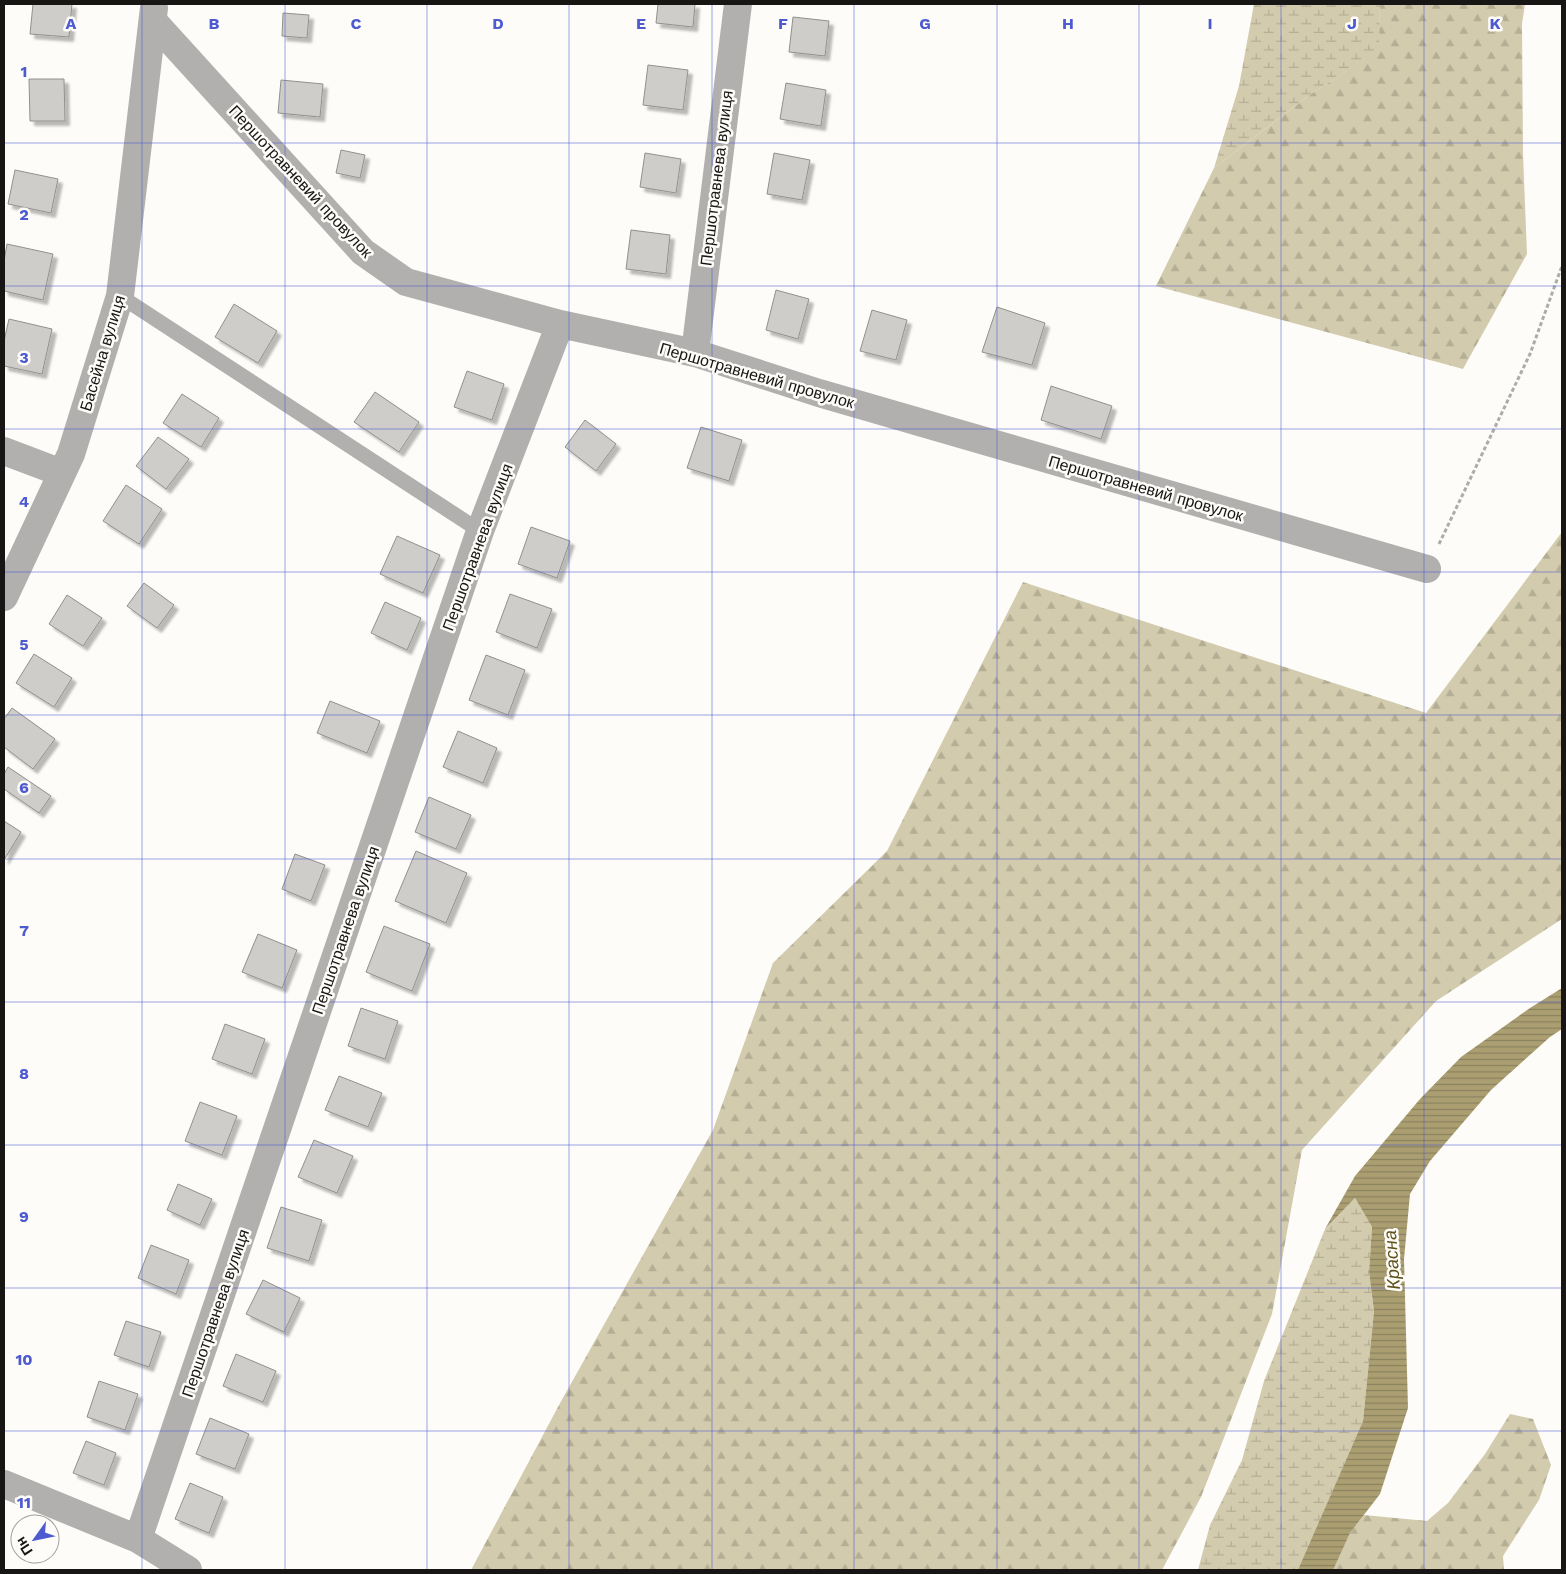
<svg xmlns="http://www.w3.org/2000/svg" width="1566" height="1574" font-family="'Work Sans',sans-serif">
	<defs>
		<pattern id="forest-firs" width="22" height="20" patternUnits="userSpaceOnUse" patternTransform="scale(1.25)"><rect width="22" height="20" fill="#d3cbae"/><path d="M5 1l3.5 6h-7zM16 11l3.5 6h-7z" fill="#b4ae95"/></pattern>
		<pattern id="wetland-marsh" width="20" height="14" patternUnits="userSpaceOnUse" patternTransform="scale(1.25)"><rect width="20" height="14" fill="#d3cbae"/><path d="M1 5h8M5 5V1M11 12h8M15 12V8" fill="none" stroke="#b4ae95"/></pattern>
		<pattern id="water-rules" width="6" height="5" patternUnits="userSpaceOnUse" patternTransform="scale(1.25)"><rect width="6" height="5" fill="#ab9f72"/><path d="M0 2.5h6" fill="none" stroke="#8a815c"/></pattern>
		<filter id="shadow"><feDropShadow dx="4.5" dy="4.5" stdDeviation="1" flood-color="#0004"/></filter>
	</defs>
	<rect width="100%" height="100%" fill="#fdfcf8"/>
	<!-- forest -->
	<path fill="url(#forest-firs)" d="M1380,4H1525L1522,24L1523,155L1527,254L1463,369L1156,286L1214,168L1311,94L1378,50Z
		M1562,532V919L1436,1001L1302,1150L1272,1314L1201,1497L1162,1570H471L559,1405L713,1130L773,963L887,851L1023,582L1426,713Z
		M1510,1414L1533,1419L1551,1465L1539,1500L1503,1556L1504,1570H1332L1350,1533L1364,1515L1427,1521L1448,1503L1485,1454Z"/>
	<!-- wetland -->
	<path fill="url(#wetland-marsh)" d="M1254,4H1380L1379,50L1311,94L1214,168L1239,86Z
		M1355,1198L1372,1227L1369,1272L1374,1311L1363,1421L1324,1511L1301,1570H1198L1210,1525L1242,1460L1264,1381L1325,1229Z"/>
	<!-- water -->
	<path fill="url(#water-rules)" d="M1562,988V1029L1550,1037L1491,1090L1430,1161L1410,1194L1404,1259L1408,1408L1380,1494L1350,1533L1333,1570H1298L1363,1421L1374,1311L1369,1272L1372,1227L1355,1198L1325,1229L1355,1176L1420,1099L1461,1057L1530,1008Z"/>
	<!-- building -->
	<path fill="#cecdc9" stroke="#91908c" filter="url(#shadow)" d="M33,4H72L69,37L30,34Z
		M658,4H695L693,27L656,23Z
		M283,13L309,15L307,38L282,36Z
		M793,17L829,21L825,56L789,52Z
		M648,65L688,70L683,110L643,105Z
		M29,79H64L65,121H30Z
		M281,80L323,84L320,117L278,113Z
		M786,83L826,90L821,126L780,119Z
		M341,150L365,155L360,178L336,173Z
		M645,153L681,159L676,193L640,187Z
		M774,153L810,160L802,200L767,194Z
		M15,170L58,179L51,213L8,204Z
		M631,230L670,235L666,274L626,269Z
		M7,244L53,254L43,300L4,291V261Z
		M776,290L809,299L798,339L766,330Z
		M234,304L277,331L258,363L215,337Z
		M997,307L1045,323L1032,365L982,352Z
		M872,310L907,320L896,360L860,351Z
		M9,319L52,329L42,374L4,366V341Z
		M467,371L504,384L492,420L454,407Z
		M1051,386L1112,406L1101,439L1041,420Z
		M375,392L419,422L399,452L354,422Z
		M182,394L219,418L201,447L163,423Z
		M585,420L616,444L596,471L565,447Z
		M701,427L742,440L729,481L687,468Z
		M158,437L189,459L166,489L136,466Z
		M126,485L162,509L139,544L103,521Z
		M531,527L570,541L557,578L518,564Z
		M397,536L440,555L423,593L380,574Z
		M144,583L174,605L157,628L127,606Z
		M510,594L552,609L537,648L496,632Z
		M67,595L102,618L83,646L49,624Z
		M385,602L421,618L407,650L371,633Z
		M34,654L72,678L54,707L16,683Z
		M486,655L525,670L508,715L469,700Z
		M330,701L380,721L367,753L317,733Z
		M12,708L55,739L33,769L4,747V719Z
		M458,731L497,748L483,783L443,767Z
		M8,767L51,796L39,813L4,789V774Z
		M429,797L471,815L456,849L415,832Z
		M4,821L21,832L4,860Z
		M416,851L467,873L446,923L395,901Z
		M295,854L325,865L311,901L282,889Z
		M384,926L430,944L412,991L366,972Z
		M258,934L297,950L282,988L242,972Z
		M361,1008L398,1021L385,1059L348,1046Z
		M225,1024L265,1039L252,1074L212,1059Z
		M339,1076L382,1093L368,1127L325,1110Z
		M200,1102L237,1116L222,1155L185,1141Z
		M314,1140L353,1156L337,1193L298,1177Z
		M178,1184L212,1199L200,1225L167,1210Z
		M281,1207L322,1220L309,1261L267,1248Z
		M151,1245L189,1260L176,1294L138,1278Z
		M263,1280L300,1298L284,1332L246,1314Z
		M126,1321L161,1332L149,1367L114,1355Z
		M236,1354L276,1371L263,1402L223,1386Z
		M99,1381L138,1394L125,1430L87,1417Z
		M210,1418L249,1434L235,1469L196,1454Z
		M86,1441L116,1453L104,1485L73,1473Z
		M190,1483L223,1497L209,1533L175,1519Z"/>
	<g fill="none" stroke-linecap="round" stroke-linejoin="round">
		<!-- path -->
		<path stroke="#adaca9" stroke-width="3" stroke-dasharray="4 2.5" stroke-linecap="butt" d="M1439,544L1530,354L1562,266"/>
		<!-- service -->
		<path stroke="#b1b0af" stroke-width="15" d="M120,296L480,531"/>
		<!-- minor -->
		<path stroke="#b1b0af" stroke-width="28" d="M153,21L363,252L406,282L560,324L695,353L819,393L1427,569
			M695,353L738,4
			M4,451L62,473
			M4,597L71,454L120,296L154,8
			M4,1484L138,1539L188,1570
			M138,1539L480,531L560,324"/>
	</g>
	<!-- grid -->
	<path fill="none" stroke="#4e5ad0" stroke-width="1" stroke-opacity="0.55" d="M142,4V1570M285,4V1570M427,4V1570M569,4V1570M712,4V1570M854,4V1570M997,4V1570M1139,4V1570M1281,4V1570M1424,4V1570M4,143H1562M4,286H1562M4,429H1562M4,572H1562M4,715H1562M4,859H1562M4,1002H1562M4,1145H1562M4,1288H1562M4,1431H1562"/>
	<g text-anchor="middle" stroke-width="5" stroke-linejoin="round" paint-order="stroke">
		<!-- street labels -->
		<g font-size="16" fill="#171615" stroke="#fdfcf8">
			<text transform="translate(716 178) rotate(-83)" y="6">Першотравнева вулиця</text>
			<text transform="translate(301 181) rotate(47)" y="6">Першотравневий провулок</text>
			<text transform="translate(102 353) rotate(-73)" y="6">Басейна вулиця</text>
			<text transform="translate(757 375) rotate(16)" y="6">Першотравневий провулок</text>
			<text transform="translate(1146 488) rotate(16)" y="6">Першотравневий провулок</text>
			<text transform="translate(477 547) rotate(-70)" y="6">Першотравнева вулиця</text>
			<text transform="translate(345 930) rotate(-71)" y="6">Першотравнева вулиця</text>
			<text transform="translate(215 1313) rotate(-71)" y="6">Першотравнева вулиця</text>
		</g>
		<!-- water labels -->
		<g font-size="18" font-style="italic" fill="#5f511c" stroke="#fdfcf8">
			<text transform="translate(1392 1260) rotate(-94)" y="6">Красна</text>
		</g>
	</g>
	<g font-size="16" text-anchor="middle" font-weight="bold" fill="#4e5ad0" stroke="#fdfcf8" stroke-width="5" stroke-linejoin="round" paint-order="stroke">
		<text x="71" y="29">A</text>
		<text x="214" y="29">B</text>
		<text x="356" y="29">C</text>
		<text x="498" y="29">D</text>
		<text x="641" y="29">E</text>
		<text x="783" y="29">F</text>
		<text x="925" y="29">G</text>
		<text x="1068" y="29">H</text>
		<text x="1210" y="29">I</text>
		<text x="1352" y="29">J</text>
		<text x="1495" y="29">K</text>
		<text x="24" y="77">1</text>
		<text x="24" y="220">2</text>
		<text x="24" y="363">3</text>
		<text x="24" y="507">4</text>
		<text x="24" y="650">5</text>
		<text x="24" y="793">6</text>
		<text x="24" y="936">7</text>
		<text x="24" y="1079">8</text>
		<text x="24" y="1222">9</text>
		<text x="24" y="1365">10</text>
		<text x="24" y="1508">11</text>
	</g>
	<!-- border -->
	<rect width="1566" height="1574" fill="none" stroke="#171615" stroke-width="10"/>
	<!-- north arrow -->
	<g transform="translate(35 1539) rotate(237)"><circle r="24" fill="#fdfcf8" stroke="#a1a09d"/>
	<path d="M0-4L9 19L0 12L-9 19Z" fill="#4e5ad0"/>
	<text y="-8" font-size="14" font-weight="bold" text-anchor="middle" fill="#171615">Пн</text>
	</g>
</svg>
